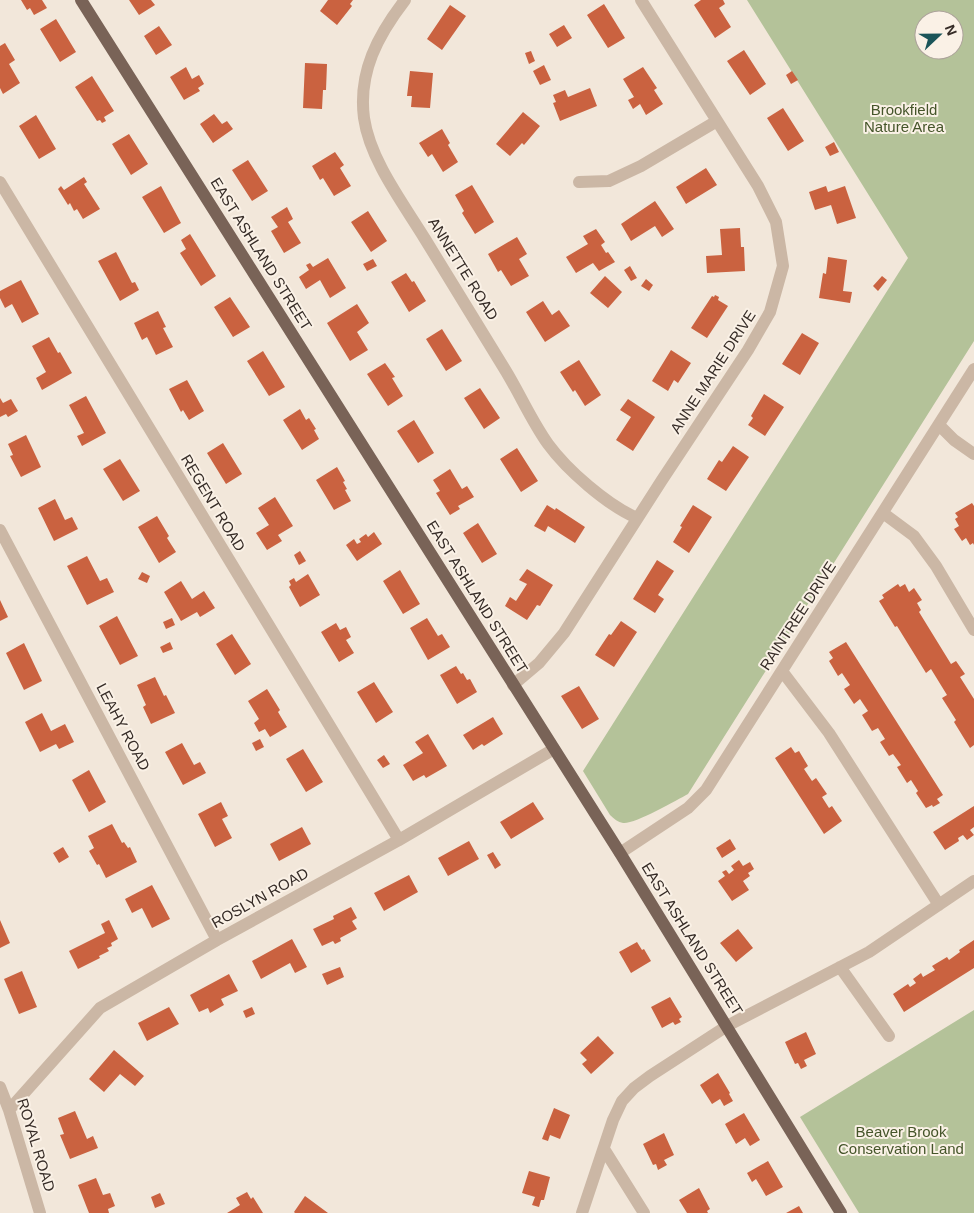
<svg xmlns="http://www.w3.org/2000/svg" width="974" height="1213" font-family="Helvetica,sans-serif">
	<rect width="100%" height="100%" fill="#f2e7da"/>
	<!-- green -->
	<path fill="#b4c299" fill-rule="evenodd" d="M747,0H974V341L688,794C677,800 633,825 623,823C618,822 614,819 610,815L583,771L908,258ZM924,20H954V50H924Z
		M974,1010V1213H859L800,1117Z"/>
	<!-- building -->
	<path fill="#ca6240" d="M21,0H42L47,8L34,15L30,8L27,10Z
		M129,0H151L155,5L139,15Z
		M328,0H353L350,4L352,6L337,25L320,11Z
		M701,0H723L725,4L719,8L731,27L715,38L694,5Z
		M604,4L625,38L608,48L587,15Z
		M450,5L466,16L442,50L427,39Z
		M56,19L76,52L60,62L40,29Z
		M564,25L572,38L557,47L549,34Z
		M159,26L172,45L156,55L144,36Z
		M5,43L15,60L9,64L20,83L3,94L0,88V46Z
		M744,50L766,84L750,95L727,61Z
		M531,51L535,61L529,64L525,53Z
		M305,63L327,64L326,90H323L322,109L303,108Z
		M544,65L551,80L540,85L533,71Z
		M186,67L192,79L199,75L204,84L198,88L200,91L184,100L170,77Z
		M643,67L657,88L654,90L663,104L646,115L640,104L633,109L628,100L634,97L623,79Z
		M410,71L433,73L430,108L411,107L412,96H407Z
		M792,71L798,80L791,84L786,75Z
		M92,76L114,111L104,117L106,121L102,123L100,120L97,121L75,87Z
		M590,88L597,106L560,121L553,103L556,102L553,95L565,90L568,97Z
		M783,108L804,141L788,151L767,118Z
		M523,112L540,126L524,145L522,143L510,156L496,144Z
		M214,114L222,124L227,121L233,129L213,143L200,124Z
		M36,115L56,149L39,159L19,126Z
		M442,129L450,143L448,145L458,162L443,172L432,154L428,157L419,143Z
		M129,134L148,164L131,175L112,144Z
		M834,142L839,152L830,156L825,147Z
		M335,152L344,165L340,168L351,186L334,196L323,178L320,180L312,166Z
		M248,160L268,191L252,201L232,170Z
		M706,168L717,185L686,204L676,187Z
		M84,177L87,182L84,184L100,209L83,219L77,209L74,211L70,203L68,205L58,189L61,186L64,190Z
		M472,185L494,222L475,234L462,213L464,211L455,195Z
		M161,186L181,223L164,233L142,197Z
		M826,186L828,192L845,186L856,218L837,224L831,205L815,210L809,192Z
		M655,201L674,229L662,237L655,226L631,241L621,224Z
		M287,207L293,219L288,222L301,243L284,253L271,231L278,227L271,217Z
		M368,211L387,241L371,252L351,222Z
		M740,228L741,247H744L745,271L707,273L706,256L722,255L720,229Z
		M596,229L605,242L601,245L606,253L608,252L615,262L599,271L593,263L576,273L566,257L588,244L583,236Z
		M190,234L216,276L201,286L180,253L186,249L181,240Z
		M517,237L527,254L519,259L529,276L511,286L501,270L498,272L488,254Z
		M116,252L132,283L135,282L139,290L120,301L98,261Z
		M828,257L847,260L843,291L852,292L850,303L819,298L823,273L826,274Z
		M328,258L346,288L330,298L320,280L306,289L299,277L309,270L306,265L310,263L313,267Z
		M373,259L377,266L367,271L363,264Z
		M630,266L637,278L631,281L624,270Z
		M406,273L412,282L414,281L426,301L409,312L391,282Z
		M605,276L622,292L608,308L590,293Z
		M882,276L887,280L878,291L873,286Z
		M646,279L653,285L649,291L641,286Z
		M21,280L39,314L22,323L12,304L5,308L0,298V291Z
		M715,295L719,297L718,300L728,306L707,338L691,328L712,296L714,297Z
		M230,297L250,327L233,337L214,307Z
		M543,301L552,315L559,310L570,326L545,342L526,312Z
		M357,304L369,323L357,332L368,350L350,361L327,323Z
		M158,311L166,327L163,328L173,347L156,355L147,337L142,340L134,323Z
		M442,329L462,361L446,371L426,339Z
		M802,333L819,343L800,375L782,364Z
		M49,337L58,353L60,352L72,373L42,390L36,378L46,372L32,346Z
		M671,350L691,363L678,383L674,380L668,391L652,381Z
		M263,351L285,387L269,396L247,361Z
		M579,360L601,395L585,406L575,390L573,392L560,372Z
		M385,363L395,377L392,378L403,396L388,406L367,374Z
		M187,380L204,411L189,420L183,410L181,412L169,389Z
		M480,388L500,418L484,429L464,398Z
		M764,394L784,407L765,436L748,425L753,418L751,416Z
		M86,396L106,433L82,446L77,436L84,433L69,405Z
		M0,398L3,403L11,399L18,411L8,417L6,414L0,417Z
		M628,399L655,417L633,451L616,440L631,417L620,410Z
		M300,409L306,420L309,418L316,429L314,430L319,439L302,450L283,420Z
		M414,420L434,453L418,463L397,431Z
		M26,435L41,467L21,477L10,456L13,455L8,444Z
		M223,443L242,474L226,484L207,453Z
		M733,446L749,457L726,491L707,479L719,460L722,462Z
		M517,448L538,481L521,492L500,459Z
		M120,459L140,491L123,501L103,469Z
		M337,467L345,481L343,482L347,489L345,490L351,501L334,510L316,480Z
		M450,469L462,489L467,486L474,497L458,506L460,509L450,515L436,493L440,491L433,480Z
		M275,497L293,526L278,535L282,541L267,550L256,533L269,525L258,508Z
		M55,499L65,520L72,517L78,529L54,541L38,508Z
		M972,503L974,506V545L973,543L970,545L966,538L962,541L954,529L959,526L955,519L958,517L955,513Z
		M547,505L555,510L556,508L585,527L575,543L548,526L545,532L534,526Z
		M693,505L712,517L689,553L673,542L682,527L680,526Z
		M157,516L169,536L167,538L176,552L159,563L138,527Z
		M478,523L497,554L482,563L463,533Z
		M374,532L382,544L357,561L346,545L354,539L357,544L361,542L359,539L366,534L368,537Z
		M300,551L306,561L299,565L294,555Z
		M87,556L100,581L107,578L114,592L87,605L67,566Z
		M657,560L674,571L658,595L664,599L655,613L633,599Z
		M527,569L553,585L540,606L537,605L527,620L505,606L510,597L516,601L527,584L519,580Z
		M400,570L420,604L403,614L383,581Z
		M142,572L150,576L147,583L138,579Z
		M308,574L320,595L300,607L289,587L291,585L289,581L294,578L296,582Z
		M181,581L192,599L204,591L215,608L200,617L197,612L181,621L164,592Z
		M898,584L900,587L905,584L909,592L914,588L922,600L917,603L921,610L919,612L951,664L956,661L965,674L960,677L974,699V745L970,748L954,722L956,720L942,698L947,695L931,669L926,673L897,626L895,627L879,601L884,598L882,595Z
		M0,600L8,617L0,621Z
		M117,616L138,656L120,665L99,626Z
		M172,618L175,625L166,629L163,622Z
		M427,618L438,636L442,634L450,647L428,660L410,628Z
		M621,621L637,632L614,667L595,655L609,634L611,635Z
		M336,623L340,630L346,627L351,637L346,640L354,653L339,662L321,632Z
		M232,634L251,664L235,675L216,644Z
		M170,642L173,649L163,653L160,647Z
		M846,642L943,795L937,799L940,803L933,807L932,805L926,808L916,793L918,791L911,780L907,783L897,767L901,765L893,754L889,756L880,742L885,739L878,728L872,731L862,715L868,711L860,699L854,704L844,689L850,685L842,673L838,676L829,661L833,658L829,652Z
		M24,643L42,681L24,690L6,653Z
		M456,666L461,674L463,673L467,680L470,679L477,692L457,704L440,675Z
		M155,677L164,696L166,695L175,713L151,724L143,707L146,705L137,685Z
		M374,682L393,712L376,723L357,692Z
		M579,686L599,719L582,729L561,696Z
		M267,689L280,710L278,712L287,727L270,737L265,729L259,732L254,723L259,719L248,701Z
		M42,713L51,731L65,724L74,742L59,749L56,744L40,752L25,722Z
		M493,717L503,734L484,746L482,744L473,750L463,735Z
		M428,734L447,766L426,778L424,775L413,781L403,765L423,753L415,742Z
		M260,739L264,747L256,751L252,743Z
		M182,743L194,765L200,762L206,773L183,785L165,752Z
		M791,747L795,753L799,751L808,766L804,769L812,781L816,778L827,794L822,797L829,808L832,806L842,821L824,834L775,758Z
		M303,749L323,782L306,792L286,759Z
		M384,755L390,764L383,768L377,760Z
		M89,770L106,802L89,812L72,780Z
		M221,802L228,816L222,819L232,838L215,847L198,814Z
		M533,802L544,819L511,839L500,822Z
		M974,806V827L970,830L974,835L967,840L963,835L958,838L959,841L945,850L933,832Z
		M112,824L122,843L124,842L128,848L130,847L137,862L106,878L99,864L97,865L89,851L94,848L88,836Z
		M302,827L311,844L279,861L270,844Z
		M730,839L736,849L722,858L716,848Z
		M469,841L479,859L448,876L438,858Z
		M63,847L69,857L59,863L53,853Z
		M493,852L501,865L495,869L487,855Z
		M739,860L743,866L750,862L754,869L748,873L750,876L743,881L749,890L732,901L718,881L725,876L722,872L726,870L729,874L734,870L731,866Z
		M409,875L418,892L384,911L374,893Z
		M152,885L170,919L152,928L142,908L132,913L125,899Z
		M351,907L357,918L352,921L357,929L340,938L341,941L335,944L333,941L322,946L313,929L334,919L333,916Z
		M0,920L10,943L0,948Z
		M109,920L118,939L111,943L112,946L107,948L109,951L99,956L100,958L78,969L69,951L105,933L101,924Z
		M738,929L753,948L736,962L720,943Z
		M292,939L307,967L295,973L290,963L261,979L252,961Z
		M974,940V968L904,1012L893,994L908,984L910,987L916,983L913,979L921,973L923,977L935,970L932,966L947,957L949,960L960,952L959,950Z
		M637,942L642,950L644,949L651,961L631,973L619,952Z
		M340,967L344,977L327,985L322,974Z
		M22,971L37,1007L19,1014L4,979Z
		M229,974L238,991L221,999L224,1005L210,1013L208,1008L199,1012L190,995Z
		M670,997L682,1017L679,1019L681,1022L675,1025L673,1022L662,1028L651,1007Z
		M169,1007L179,1024L147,1041L138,1023Z
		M252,1007L255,1014L246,1018L243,1011Z
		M806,1032L816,1054L804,1060L807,1066L801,1069L798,1063L795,1064L785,1042Z
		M598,1036L614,1053L591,1074L582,1064L587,1060L580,1053Z
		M114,1050L144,1076L135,1086L120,1074L104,1092L89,1079Z
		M718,1073L730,1093L729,1094L733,1101L724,1106L720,1099L712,1104L700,1085Z
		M554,1108L570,1115L560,1139L550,1135L548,1141L542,1139Z
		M75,1111L87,1139L93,1136L98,1148L70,1159L60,1135L64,1134L58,1118Z
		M744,1113L760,1140L750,1146L745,1138L736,1144L725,1124Z
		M664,1133L674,1155L664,1160L667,1165L658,1170L656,1164L653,1165L643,1144Z
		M768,1161L783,1187L766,1196L756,1179L752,1182L747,1173Z
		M529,1171L550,1177L544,1200H541L539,1207L532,1205L535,1197L522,1193Z
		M96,1178L103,1195L110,1193L115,1206L108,1209L109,1213H89L78,1185Z
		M699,1188L710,1209L707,1211L708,1213H687L679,1200Z
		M247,1192L251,1199L253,1197L263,1213H227L240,1205L236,1198Z
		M160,1193L165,1204L155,1208L151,1197Z
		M305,1196L328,1213H295L294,1212Z
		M799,1206L803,1213H786Z"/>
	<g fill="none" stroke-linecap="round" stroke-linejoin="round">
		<!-- minor -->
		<path stroke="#cbb7a5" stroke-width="12" d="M405,0C378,35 358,72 364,118C370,160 403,203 425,239C451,282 478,325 504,368C519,392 532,422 548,444C567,470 607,505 637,518
			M0,182L399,840
			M579,182L609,181L641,166L717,121
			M939,425L954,440L974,454
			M883,513L914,536L936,566L974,630
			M0,530L217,940
			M782,671L829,733L939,905
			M513,685L539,663L564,633L662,480L748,350L770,312L783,266L776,222L758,186L641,0
			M620,853L688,808L706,790L974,369
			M840,967L889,1036
			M0,1087L9,1110L40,1213
			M9,1110L100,1008L217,940L399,840L554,749
			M604,1149L644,1213
			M582,1213L613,1120L622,1101L634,1088L650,1076L727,1026L869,952L974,881"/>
		<!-- major -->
		<path stroke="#796357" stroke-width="12" d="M81,0L620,853L841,1213"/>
	</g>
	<g text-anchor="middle" stroke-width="4" stroke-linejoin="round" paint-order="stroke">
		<!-- park labels -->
		<g font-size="15" fill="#45552a" stroke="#faf1e6">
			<text x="904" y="115">Brookfield<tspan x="904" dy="17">Nature Area</tspan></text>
			<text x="901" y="1137">Beaver Brook<tspan x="901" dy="17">Conservation Land</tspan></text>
		</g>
		<!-- street labels -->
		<g font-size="15" fill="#362c27" stroke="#faf1e6">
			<text transform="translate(261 254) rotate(58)" y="5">EAST ASHLAND STREET</text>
			<text transform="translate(463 269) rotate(58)" y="5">ANNETTE ROAD</text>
			<text transform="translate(713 372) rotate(-57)" y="5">ANNE MARIE DRIVE</text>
			<text transform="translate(213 503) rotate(59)" y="5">REGENT ROAD</text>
			<text transform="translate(477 597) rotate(58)" y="5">EAST ASHLAND STREET</text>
			<text transform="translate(798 616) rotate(-57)" y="5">RAINTREE DRIVE</text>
			<text transform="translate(123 727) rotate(62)" y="5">LEAHY ROAD</text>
			<text transform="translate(260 898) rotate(-29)" y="5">ROSLYN ROAD</text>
			<text transform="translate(692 939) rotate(58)" y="5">EAST ASHLAND STREET</text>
			<text transform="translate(36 1145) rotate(73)" y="5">ROYAL ROAD</text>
		</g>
	</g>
	<!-- north arrow -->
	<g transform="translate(939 35) rotate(68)"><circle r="24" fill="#faf1e6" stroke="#aca29a"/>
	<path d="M0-4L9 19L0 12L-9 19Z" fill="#1b5559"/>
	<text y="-8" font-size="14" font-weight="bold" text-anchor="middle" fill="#362c27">N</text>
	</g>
</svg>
